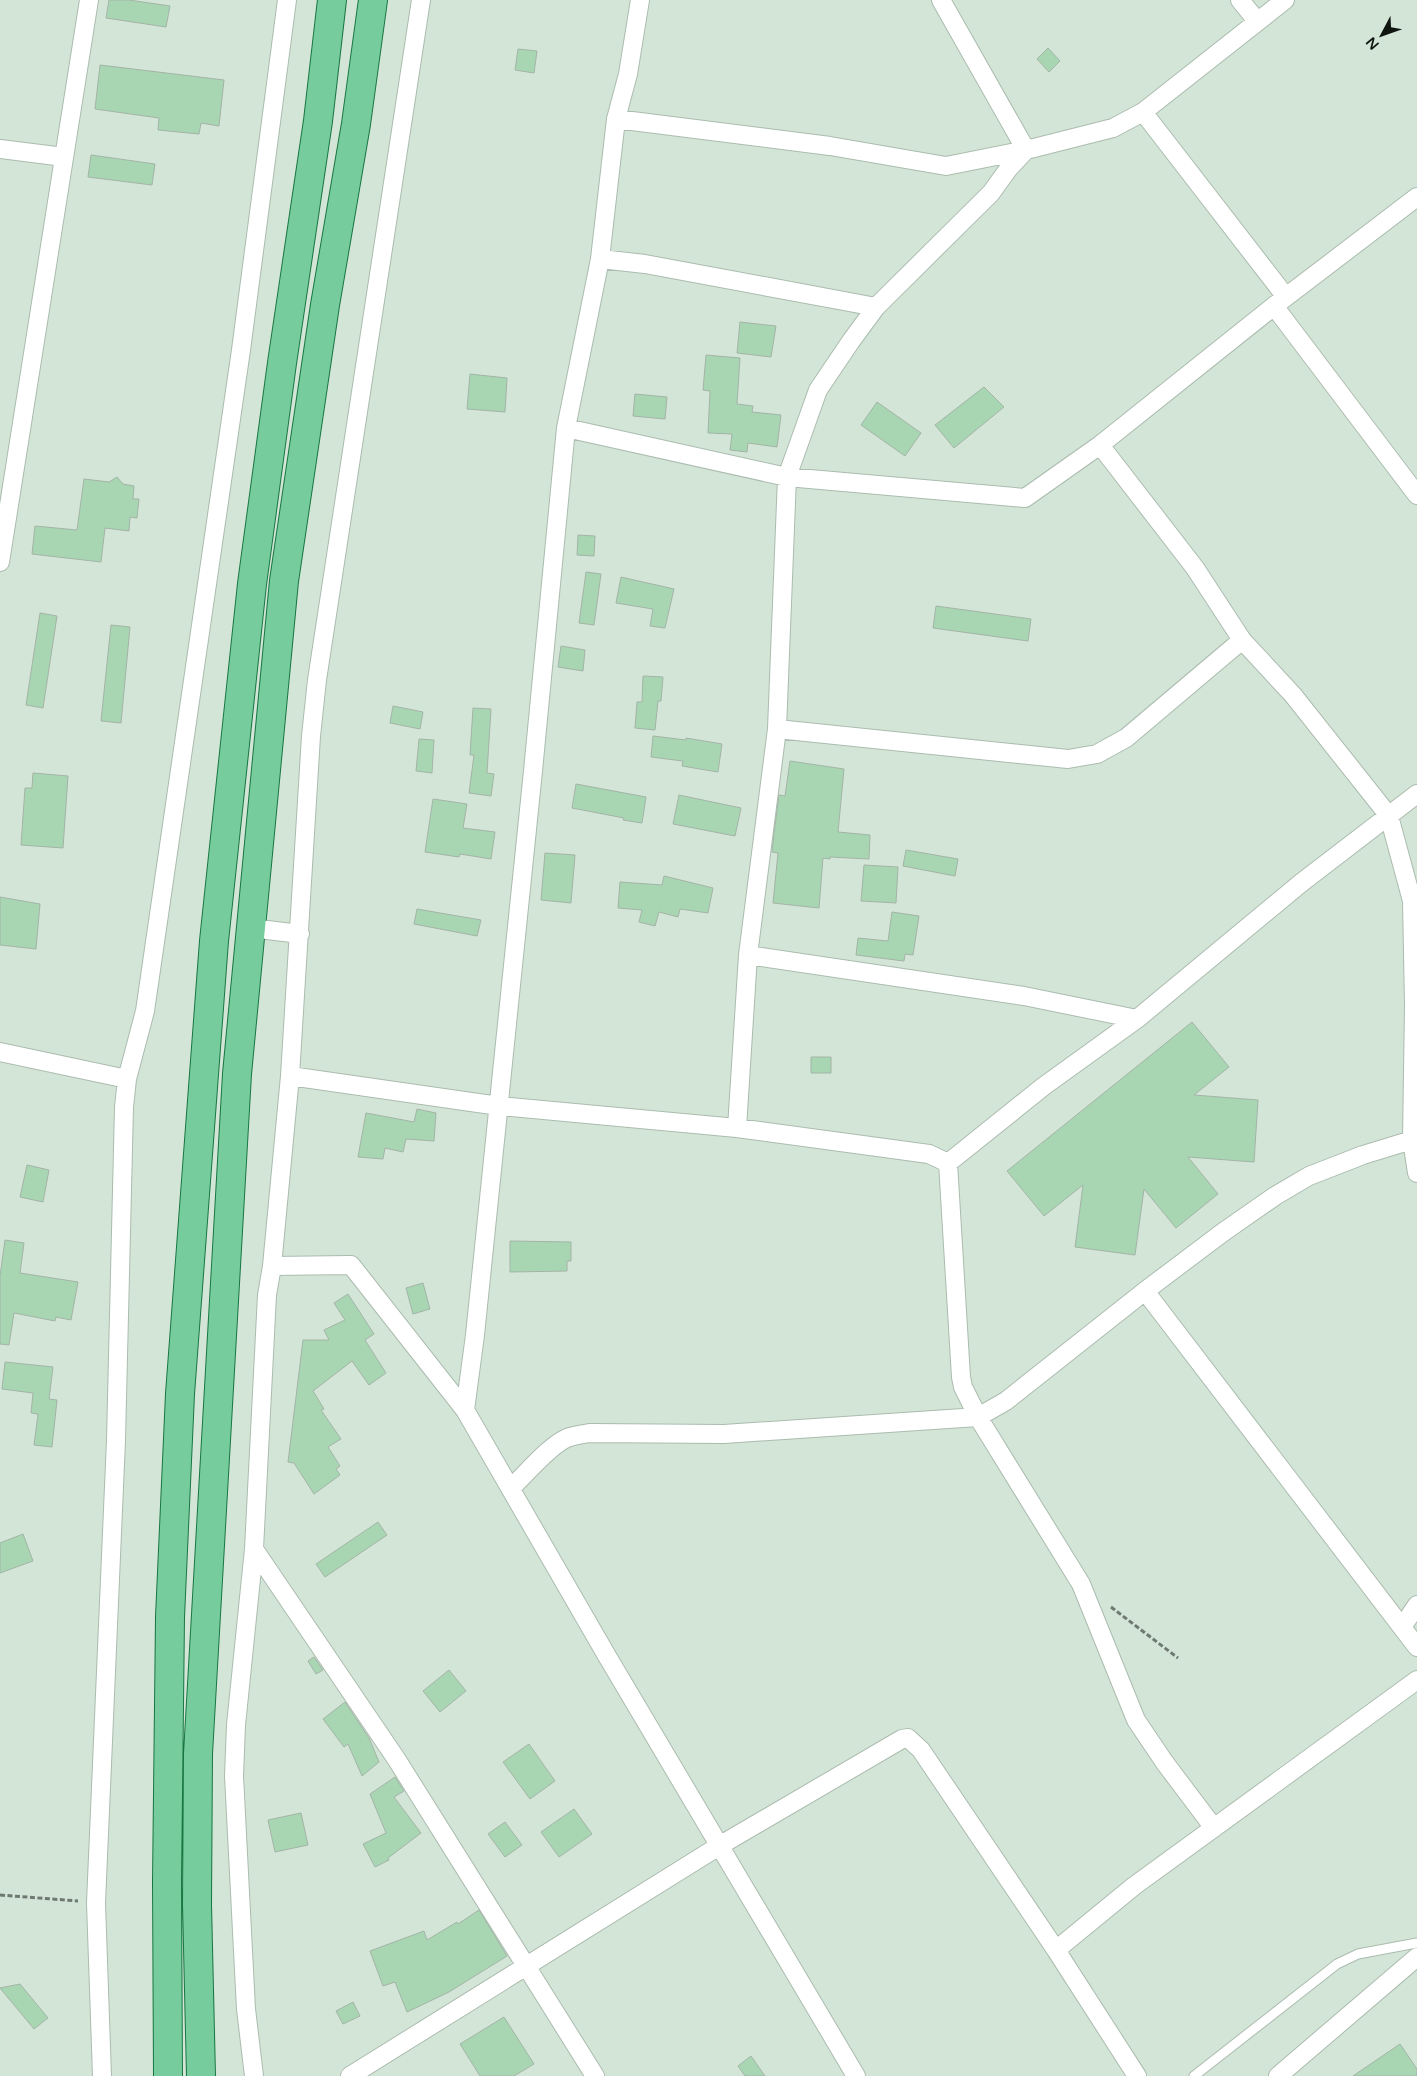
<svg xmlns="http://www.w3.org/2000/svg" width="1417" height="2076" font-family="'Varela Round',sans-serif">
	<rect width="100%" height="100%" fill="#d3e5d7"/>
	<!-- building -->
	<path fill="#a8d6b3" stroke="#a3b4a7" d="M109,0H129L170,6L166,27L106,18Z
		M1048,48L1060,61L1049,72L1037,59Z
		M518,49L537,51L534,73L515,70Z
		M100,65L224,80L219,126L201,123L199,134L158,130L159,118L95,109Z
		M91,155L155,164L152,185L88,177Z
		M740,322L776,326L771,357L737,353Z
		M706,355L740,358L737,404L753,406L752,412L781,415L777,447L748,443L747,452L730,450L732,434L708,433L710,391L703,390Z
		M470,374L507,378L505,412L467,409Z
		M984,387L1004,407L954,448L935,425Z
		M635,394L667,397L665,419L633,416Z
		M877,402L921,433L905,456L861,425Z
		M117,477L123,484L134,486L133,499H139L137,518L130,517L129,531L105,528L101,562L32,554L35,526L77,530L84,479L109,482Z
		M578,535L595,536L594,556L577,555Z
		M586,572L601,574L594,625L579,623Z
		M621,577L674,589L665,628L650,626L653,609L616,603Z
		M936,606L1031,619L1028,641L933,628Z
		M40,613L57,616L43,708L26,705Z
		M111,625L130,627L121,723L101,721Z
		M561,646L585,650L583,671L558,667Z
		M643,676L663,677L661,701H658L655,730L635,728L637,702H642Z
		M393,706L423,712L420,729L390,723Z
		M473,708L491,709L487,773L494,774L491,796L469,793L474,755H470Z
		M653,736L686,740V738L722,744L718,772L682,766L683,761L651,757Z
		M419,739L434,740L432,773L416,771Z
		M790,761L844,769L838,832L870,835L869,859L830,857V859L823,858L819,908L773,903L778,853L772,852L774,833L779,795L785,796Z
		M33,773L68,776L63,848L21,845L25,788H32Z
		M576,784L646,797L642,823L623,820L624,818L572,808Z
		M679,795L741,808L735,836L673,824Z
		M433,799L467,804L463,828L495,832L491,859L460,854L459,857L425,852Z
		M906,850L958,859L955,876L903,866Z
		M545,853L575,855L571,903L541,900Z
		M864,865L898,867L896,903L861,901Z
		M664,876L713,888L708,913L680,909L678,917L659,912L655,926L639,922L642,910L618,908L620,882L662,885Z
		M0,897L40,904L36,949L0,945Z
		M417,909L481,920L477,936L414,924Z
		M892,912L919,916L913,955L905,954L904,961L856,955L858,938L888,941Z
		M1192,1022L1229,1067L1194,1095L1258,1100L1254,1162L1188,1157L1218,1194L1176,1228L1144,1189L1135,1255L1075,1247L1083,1185L1044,1216L1007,1171Z
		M811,1057H831V1073H811Z
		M417,1109L436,1113L434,1141L406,1139L403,1152L385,1148L383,1159L358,1157L366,1113L414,1122Z
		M27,1165L49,1170L43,1202L20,1197Z
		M5,1240L24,1243L20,1273L78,1282L71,1320L56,1317L55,1321L14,1313L9,1345L0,1344V1276Z
		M510,1241L571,1242V1261H567V1271L510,1272Z
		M423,1283L430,1309L413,1314L406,1288Z
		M348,1294L374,1334L365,1340L386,1373L369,1385L352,1361L313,1391L324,1409L321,1410L341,1439L328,1447L340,1466L336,1469L340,1475L314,1494L294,1463L288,1462L303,1340H329L324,1330L345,1320L334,1303Z
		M5,1362L53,1367L49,1399L57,1400L52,1447L34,1445L38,1414L31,1413L33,1393L2,1389Z
		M378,1522L387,1535L325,1577L316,1564Z
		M23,1534L33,1561L0,1573V1543Z
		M314,1657L323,1670L316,1674L308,1661Z
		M449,1670L466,1691L440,1712L423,1691Z
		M345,1702L369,1738L379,1762L362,1776L348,1744L344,1747L323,1719Z
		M529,1744L555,1781L530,1799L503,1762Z
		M395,1777L404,1791L394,1797L421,1833L388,1858L389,1860L375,1867L363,1844L386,1833L370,1794Z
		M574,1809L592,1834L559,1857L541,1832Z
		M301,1813L308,1845L275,1852L268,1820Z
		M505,1822L522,1845L505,1857L488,1834Z
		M479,1910L507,1956L449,1992L407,2012L395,1982L383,1986L370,1951L424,1931L427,1940L457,1922L458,1924Z
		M20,1984L48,2018L34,2029L0,1988Z
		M353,2002L360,2016L343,2024L336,2011Z
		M504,2017L534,2064L514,2076H480L460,2044Z
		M1400,2044L1417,2069V2076H1353Z
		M751,2056L765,2076H745L738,2066Z"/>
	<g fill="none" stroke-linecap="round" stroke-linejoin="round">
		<defs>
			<path id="service" d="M1194,2076L1337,1964L1358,1954L1417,1943"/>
			<path id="minor" d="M421,0L317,680L311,736L290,1076L272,1266L267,1295L254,1549L397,1760L595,2076
				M640,0L628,74L616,119L600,259L566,428L533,771L475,1335L465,1410L607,1656L856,2076
				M941,0L1026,150L1113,128L1143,112L1285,0
				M1240,0L1257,21
				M1143,112L1286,297
				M616,119L830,146L946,166L1026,150
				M0,149L64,157
				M600,259L645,264L876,307
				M1274,306L1417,495
				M566,428L787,477L1025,498L1100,445L1274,306L1417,197
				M1100,445L1195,568L1242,640L1293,695L1389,816L1412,901L1414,1005L1412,1140
				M0,562L89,0
				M777,729L1068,759L1097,754L1126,738L1242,640
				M251,928L300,934
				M748,955L1024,996L1137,1019
				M0,1052L127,1079
				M290,1076L499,1106L737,1128L929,1154L948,1163L1044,1086L1137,1019L1301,883L1417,794
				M737,1128L748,955L777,729L787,477L818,390L851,341L876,307L991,193L1009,168L1026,150
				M948,1163L961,1377L963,1387L978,1417L1081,1584L1136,1720L1165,1763L1214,1828
				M272,1266L351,1265L465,1410
				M1145,1291L1417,1647
				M511,1488C525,1475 550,1445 567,1438C574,1435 583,1434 590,1433L724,1434L978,1417L1006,1401L1145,1291L1222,1233L1275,1196L1309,1176L1363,1155L1412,1140L1417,1173
				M254,1549L236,1725L234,1776L246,2009L254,2076
				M1402,1627L1417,1605
				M1056,1950L1134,1886L1417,1680
				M102,2076L96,1903L116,1440L124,1107L127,1079L145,1011L241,350L287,0
				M350,2076L719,1846L902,1739L908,1738L921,1750L1056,1950L1137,2076
				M1278,2076L1417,1957"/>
			<path id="primary" d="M168,2076L167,1882L170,1617L180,1394L214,941L252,584L282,363L318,121L332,0
				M201,2076L197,1904L198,1754L237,1074L284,581L325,305L356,124L373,0"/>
		</defs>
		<!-- service casing -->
		<use href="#service" stroke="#abbcaf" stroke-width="11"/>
		<!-- minor casing -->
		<use href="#minor" stroke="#abbcaf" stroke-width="20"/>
		<!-- primary casing -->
		<use href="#primary" stroke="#187642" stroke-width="30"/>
		<!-- path -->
		<path stroke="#6e7a71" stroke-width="3" stroke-dasharray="5 2.5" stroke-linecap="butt" d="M1111,1607L1178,1658
			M0,1895L78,1901"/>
		<!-- service -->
		<use href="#service" stroke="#fff" stroke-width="9"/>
		<!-- minor -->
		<use href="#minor" stroke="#fff" stroke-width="18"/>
		<!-- primary -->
		<use href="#primary" stroke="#77cc9d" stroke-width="28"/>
	</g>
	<!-- north arrow -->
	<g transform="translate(1382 35) rotate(229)" stroke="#d3e5d7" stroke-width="4" paint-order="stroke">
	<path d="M0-4L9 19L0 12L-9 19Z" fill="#0f1511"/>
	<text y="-8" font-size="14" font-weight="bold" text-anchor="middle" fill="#0f1511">N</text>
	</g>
</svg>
